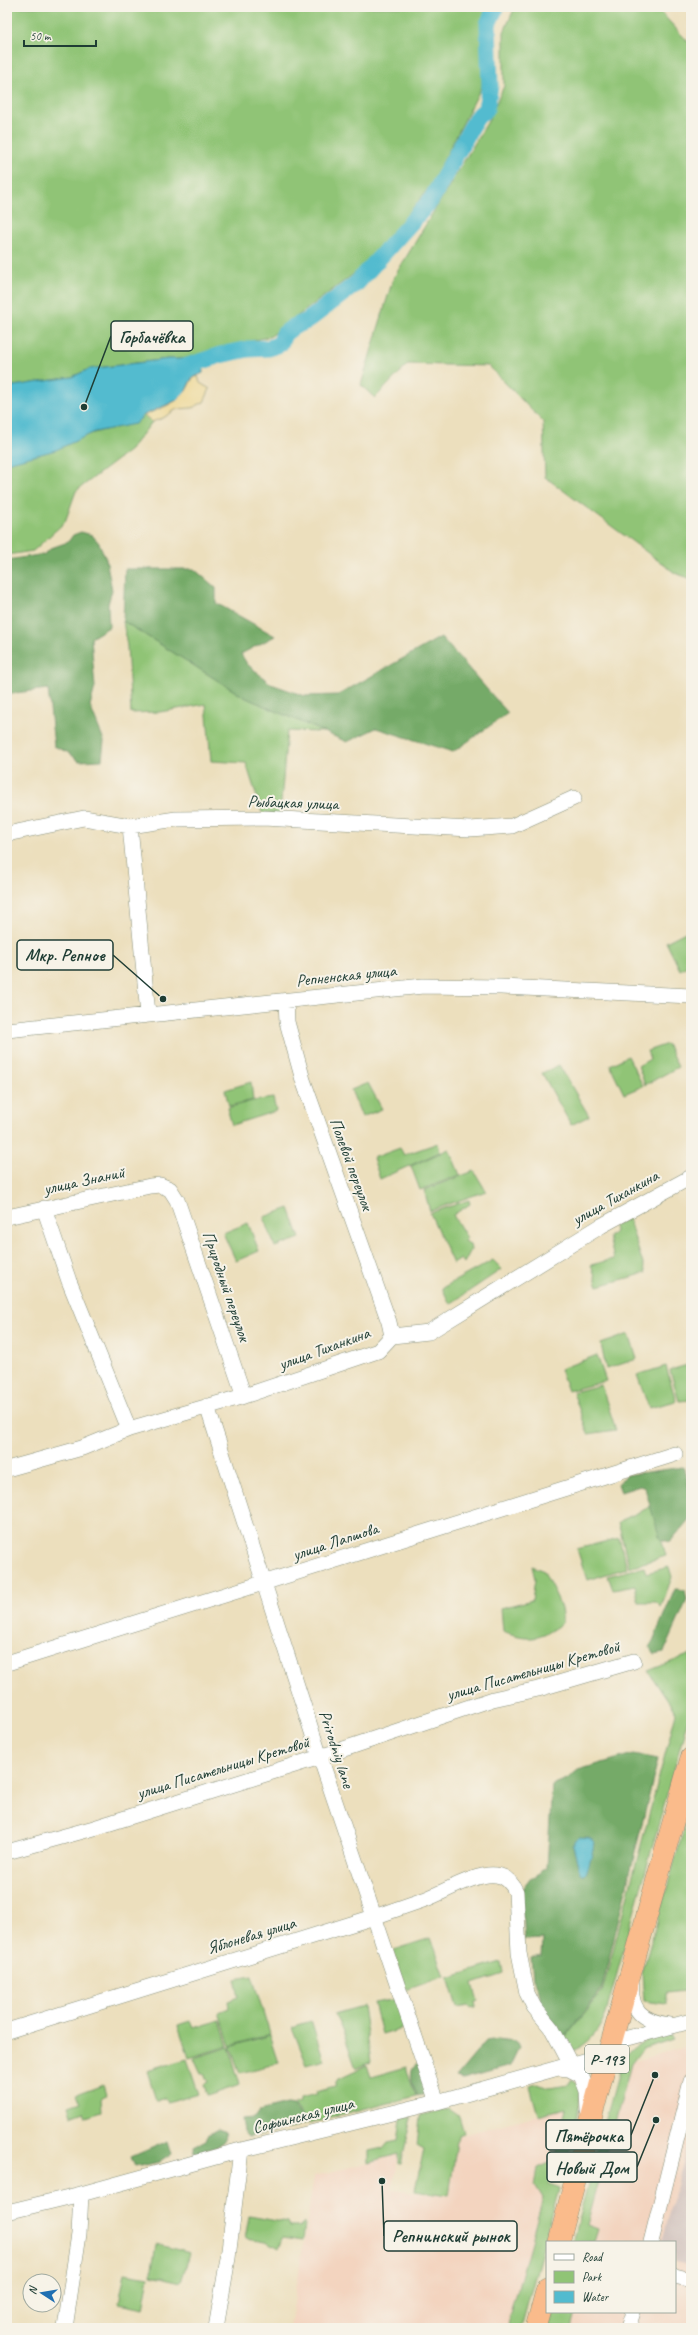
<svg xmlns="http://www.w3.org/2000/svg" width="698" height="2335" font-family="Caveat,sans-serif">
	<rect width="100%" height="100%" fill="#f7f3e8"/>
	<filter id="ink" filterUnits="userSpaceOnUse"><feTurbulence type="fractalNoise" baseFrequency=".025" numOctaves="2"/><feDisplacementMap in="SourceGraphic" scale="8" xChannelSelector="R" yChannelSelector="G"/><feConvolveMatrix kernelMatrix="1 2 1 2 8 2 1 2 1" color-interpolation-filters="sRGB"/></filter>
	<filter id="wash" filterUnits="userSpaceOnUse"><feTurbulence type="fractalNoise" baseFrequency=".012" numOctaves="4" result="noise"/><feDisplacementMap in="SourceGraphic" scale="16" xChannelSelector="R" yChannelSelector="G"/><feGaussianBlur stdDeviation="0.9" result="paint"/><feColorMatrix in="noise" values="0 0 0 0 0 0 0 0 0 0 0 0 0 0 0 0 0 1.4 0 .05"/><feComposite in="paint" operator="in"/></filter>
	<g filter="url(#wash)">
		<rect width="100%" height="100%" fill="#ecdfbd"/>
		<!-- built -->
		<path fill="#f3d4bf" d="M691,2044V2328H552L556,2312H675V2242H575L632,2062Z
			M565,2108L554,2161L535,2185L543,2198L507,2328H290L314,2176L399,2155L391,2189L450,2196L458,2136Z"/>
		<!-- industrial -->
		<path fill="#cfc0bb" d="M691,2133V2266L675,2262V2242H662Z"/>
		<!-- green -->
		<path fill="#90c476" stroke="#588055" d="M7,7H490L485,18L482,86L431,185L371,261L271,336L183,359H168L89,369L72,377L7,387Z
			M515,7H656L691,45V578H689L675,573L545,477L543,422L489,366L408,364L375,398L361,385L393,279L487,123L504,86V32Z
			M144,415L152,422L130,450L76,491L65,522L33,551L7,555V422L90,434L123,425L135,424Z
			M123,621L244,697L324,732L287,731L280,815L262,813L246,763L211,761L206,704L160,712L131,713L127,646Z
			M691,929V964L680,970L666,942Z
			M667,1044L678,1067L645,1085L638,1066L650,1059L647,1051Z
			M628,1056L643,1086L624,1094L610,1065Z
			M559,1065L589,1116L571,1125L542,1073Z
			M251,1082L253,1100L229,1106L225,1090Z
			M368,1083L382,1109L362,1117L351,1090Z
			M273,1098L276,1111L232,1125L227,1108L252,1101Z
			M438,1143L440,1152L380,1179L373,1158L400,1148L404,1155Z
			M449,1149L460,1175L420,1190L411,1166Z
			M474,1171L486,1191L430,1211L424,1190Z
			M469,1200L470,1204L453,1215L467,1238L464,1241L470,1244L471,1250L464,1263L461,1259L453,1264L430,1213Z
			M289,1208L300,1238L275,1247L264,1217Z
			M628,1218L646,1273L598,1286L591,1265L614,1259L609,1237L615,1232L614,1226Z
			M248,1223L259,1251L236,1261L223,1233Z
			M493,1260L502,1269L450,1304L442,1288Z
			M629,1334L637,1359L606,1369L601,1344Z
			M597,1355L606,1381L568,1391L560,1369Z
			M691,1364V1400L679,1401L670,1370Z
			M666,1366L676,1401L649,1408L637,1375Z
			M601,1385L616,1430L588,1434L573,1392Z
			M652,1506L666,1556L629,1567L618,1522Z
			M619,1538L627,1568L587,1580L577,1549Z
			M532,1566L544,1571C551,1589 564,1603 562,1623C541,1639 528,1641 503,1631L501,1608L532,1600L535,1579Z
			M644,1567L646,1573L669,1567L672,1577L661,1607L656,1602H639L635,1586L613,1590L608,1576Z
			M691,1654V1708L606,2013C599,2031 590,2044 572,2051L564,2037H566L602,1992L676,1713L648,1671Z
			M691,1804V1981L686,1991L666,1993V2004L644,2001L642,1973Z
			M431,1938L445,1976L406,1990L393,1950Z
			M501,1962L503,1974L473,1984L478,2001L475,2002L476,2007L470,2008L468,2005L457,2007L448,1978Z
			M252,1976L270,2034L230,2046L219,2012L229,2008L228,2001L239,1997L235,1979Z
			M397,1999L405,2027L382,2034L374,2003Z
			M363,2006L371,2062L356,2068C349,2050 344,2031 334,2014Z
			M220,2020L228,2046L189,2058L178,2025L190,2021L193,2028Z
			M311,2021L324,2060L307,2065L292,2027Z
			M270,2035L279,2063L240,2073L230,2047Z
			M664,2035H670L673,2039L642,2049L631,2064L587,2225L598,2229L594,2242H572L622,2061C633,2044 646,2040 664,2035Z
			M229,2047L240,2085L207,2096L204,2084L208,2082L204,2073H201L194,2058Z
			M187,2059L199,2094L167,2103L164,2098L156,2099L147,2071Z
			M367,2065L371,2077L406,2067L416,2096L308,2124L294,2104L300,2102V2098L317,2094L316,2091L335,2086L337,2079Z
			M572,2079C593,2089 565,2162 561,2180L550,2178L548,2185L559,2189L521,2328H507L543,2198L535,2185L538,2168L554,2161L566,2108L538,2115L530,2086L538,2084L548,2088L569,2085Z
			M103,2085L106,2095L101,2098L102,2112L86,2117L84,2111L71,2116L68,2106L80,2102L76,2095Z
			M449,2109L459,2116L464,2133L458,2135L449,2195L415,2190L424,2149L417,2145L420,2117L421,2115Z
			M408,2117L412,2118L401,2164H399V2154L369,2162V2151L383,2148L388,2142L398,2140L401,2120Z
			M249,2216L288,2223L290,2227H299L304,2222L302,2241L282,2238L278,2249L266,2242L245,2239Z
			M156,2244L190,2253L181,2282L151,2275Z
			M125,2273L149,2277L143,2309L119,2304Z
			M553,2312H575L571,2328H549Z"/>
		<!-- forest -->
		<path fill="#74aa67" stroke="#4a744e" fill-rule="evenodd" d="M81,532L92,535L99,543L106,559L112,590L108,604L109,627L91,638L95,687L90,706L104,741L102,760L79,761L69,753L54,746L48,689L7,694V560L45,554L51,548L68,542L73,535Z
			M125,569H194L216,588V603L275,636L241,654L247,664L271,684L305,696L338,695L441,637L508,713L453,752L376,728L347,742L244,697L123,621Z
			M683,1467L688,1481L691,1517L670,1542L660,1539L645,1488L640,1486L621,1492L618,1484L626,1475Z
			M675,1589L685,1590L687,1600L664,1652L654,1654L650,1648Z
			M633,1754L658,1759L601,1991L567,2035L562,2036L539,2004L540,1995L533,1979L531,1958L542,1956L543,1939L524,1940L521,1891L531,1878L547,1868L552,1785L567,1779L578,1770ZM586,1837L591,1839L595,1845L584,1875L580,1873L573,1846L576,1839Z
			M497,2039L516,2041L519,2047L510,2066L463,2079L456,2077L486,2041Z
			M417,2064L429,2088L426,2094L417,2096C414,2085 406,2072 417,2064Z
			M287,2104L293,2105L307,2124L248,2137L243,2131L241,2119L254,2118L259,2111Z
			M219,2129L225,2132C230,2148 206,2149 195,2152L194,2146L206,2140L208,2135Z
			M168,2141L172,2154L160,2162L135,2167L131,2157Z"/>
		<!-- sand -->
		<path fill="#eeda9e" stroke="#868c69" d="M198,376L200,383L210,389L204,402L192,408L177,409L163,418L152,422L144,415C157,410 176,404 185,392C190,386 189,379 198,376Z"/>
		<!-- water -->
		<path fill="#52bbcf" stroke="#387c82" d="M202,355L203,373L192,378L185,392L177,400L144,415L135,424L95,432L56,450L7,463V387L72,377L89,369L168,359H183Z
			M580,1837L589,1838L595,1842L587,1872L584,1875L580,1873L573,1846L576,1839Z"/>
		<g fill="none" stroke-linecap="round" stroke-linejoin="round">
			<!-- river -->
			<path stroke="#52bbcf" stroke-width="17" d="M182,368L220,355L248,349L269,348L280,344L284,334L293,327L307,321L357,283L431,200L477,117L486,109L490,86L488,24L496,7"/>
		</g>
	</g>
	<g filter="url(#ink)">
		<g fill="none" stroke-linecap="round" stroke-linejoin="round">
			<defs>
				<path id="minor" d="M130,826L148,1014
					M7,834L84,818L130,826L176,819L263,818L470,829L512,826L574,798
					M286,1001L287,1022L303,1080L389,1322L392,1336
					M7,1030L423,986L501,987L691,996
					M44,1208L69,1281L129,1429
					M7,1217L150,1186L160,1185L170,1189L177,1200L244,1396
					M207,1406L320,1757L437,2102
					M7,1469L82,1448L129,1429L244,1396L378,1351L392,1336L429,1332L601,1226L691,1177
					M7,1663L675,1454
					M7,1852L94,1828L320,1757L493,1699L538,1689L634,1661
					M632,1982C629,2011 643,2021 669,2025
					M7,2031L374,1917C391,1911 409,1905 426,1899C444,1892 478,1872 496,1875C506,1876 512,1883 516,1892L519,1953L527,1993L534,2007L552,2029L570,2063
					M558,2068L569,2069L581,2075L587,2091L588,2111
					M7,2212L81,2194L241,2150L437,2102L608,2054L619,2043L628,2038L691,2021
					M651,2242L691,2081
					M675,2276L691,2280
					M65,2328L79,2234L81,2194
					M216,2328L228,2258L241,2150
					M628,2328L633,2312"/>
				<path id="highway" d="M559,2242L608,2054L691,1758
					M536,2328L547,2288"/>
			</defs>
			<!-- minor casing -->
			<use href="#minor" stroke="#868e78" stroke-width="16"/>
			<!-- highway casing -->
			<use href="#highway" stroke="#868e78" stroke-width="22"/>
			<!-- minor -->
			<use href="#minor" stroke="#fff" stroke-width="15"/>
			<!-- highway -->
			<use href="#highway" stroke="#fabb8b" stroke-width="21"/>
		</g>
	</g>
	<g text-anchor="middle" stroke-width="4" stroke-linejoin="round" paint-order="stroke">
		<!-- shield labels -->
		<rect fill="#f7f3e8" stroke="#60746a" stroke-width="1" x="585" y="2045" width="44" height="28" rx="3"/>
		<g font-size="16" font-weight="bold" fill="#1f3d34">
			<text x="607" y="2065">Р-193</text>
		</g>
		<!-- street labels -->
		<g font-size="17" fill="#1f3d34" stroke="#f7f3e8">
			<text transform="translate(293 802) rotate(2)" y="6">Рыбацкая улица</text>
			<text transform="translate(346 975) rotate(-6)" y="6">Репненская улица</text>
			<text transform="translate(352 1164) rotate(70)" y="6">Полевой переулок</text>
			<text transform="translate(84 1180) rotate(-12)" y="6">улица Знаний</text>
			<text transform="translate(615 1197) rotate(-29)" y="6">улица Тиханкина</text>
			<text transform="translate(227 1286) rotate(71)" y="6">Природный переулок</text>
			<text transform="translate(324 1348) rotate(-20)" y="6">улица Тиханкина</text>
			<text transform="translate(335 1541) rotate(-18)" y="6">улица Лапшова</text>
			<text transform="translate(533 1670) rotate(-16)" y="6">улица Писательницы Кретовой</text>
			<text transform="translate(337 1749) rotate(72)" y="6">Prirodniy lane</text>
			<text transform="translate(223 1767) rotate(-17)" y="6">улица Писательницы Кретовой</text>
			<text transform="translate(251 1935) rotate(-17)" y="6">Яблоневая улица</text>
			<text transform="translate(303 2115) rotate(-14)" y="6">Софьинская улица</text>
		</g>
	</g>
	<!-- callouts -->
	<path fill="none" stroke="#1f3d34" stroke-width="1.5" d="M84 407L111 336M163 999L113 955M655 2075L631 2135M656 2120L637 2167M382 2181L384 2236"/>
	<g fill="#1f3d34" stroke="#f7f3e8" stroke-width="1.5">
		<circle cx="84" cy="407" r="4"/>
		<circle cx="163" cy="999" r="4"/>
		<circle cx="655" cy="2075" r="4"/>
		<circle cx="656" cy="2120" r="4"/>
		<circle cx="382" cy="2181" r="4"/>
	</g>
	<g fill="#f7f3e8" stroke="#1f3d34" stroke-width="1.5">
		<rect x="111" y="321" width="82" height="30" rx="4"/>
		<rect x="17" y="940" width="96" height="30" rx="4"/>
		<rect x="546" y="2120" width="85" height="30" rx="4"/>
		<rect x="547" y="2152" width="90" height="30" rx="4"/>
		<rect x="384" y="2221" width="133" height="30" rx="4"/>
	</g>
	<g font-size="18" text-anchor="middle" font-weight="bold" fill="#1f3d34">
		<text x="152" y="343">Горбачёвка</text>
		<text x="65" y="961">Мкр. Репное</text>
		<text x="589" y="2142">Пятёрочка</text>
		<text x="592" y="2174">Новый Дом</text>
		<text x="451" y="2242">Репнинский рынок</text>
	</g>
	<!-- margin -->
	<rect width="698" height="2335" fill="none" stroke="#f7f3e8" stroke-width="24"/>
	<!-- legend -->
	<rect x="546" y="2241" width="130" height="72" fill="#f7f3e8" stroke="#a1aaa0"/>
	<rect x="554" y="2254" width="20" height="6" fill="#ffffff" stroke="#a1aaa0"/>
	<text x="582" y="2261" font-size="12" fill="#1f3d34">Road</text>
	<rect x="554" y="2271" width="20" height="12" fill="#90c476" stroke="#a1aaa0"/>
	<text x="582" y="2281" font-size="12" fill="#1f3d34">Park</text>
	<rect x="554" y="2291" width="20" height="12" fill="#52bbcf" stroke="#a1aaa0"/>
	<text x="582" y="2301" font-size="12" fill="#1f3d34">Water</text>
	<!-- north arrow -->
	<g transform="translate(42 2293) rotate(282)"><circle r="19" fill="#f7f3e8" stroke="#a1aaa0"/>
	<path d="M0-3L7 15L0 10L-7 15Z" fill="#1f6fb2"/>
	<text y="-6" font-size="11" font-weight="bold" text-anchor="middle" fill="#1f3d34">N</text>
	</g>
	<!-- scale -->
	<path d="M24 40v6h72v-6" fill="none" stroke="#1f3d34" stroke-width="2"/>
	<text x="30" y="40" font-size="12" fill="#1f3d34" stroke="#f7f3e8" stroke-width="3" paint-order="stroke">50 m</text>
</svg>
